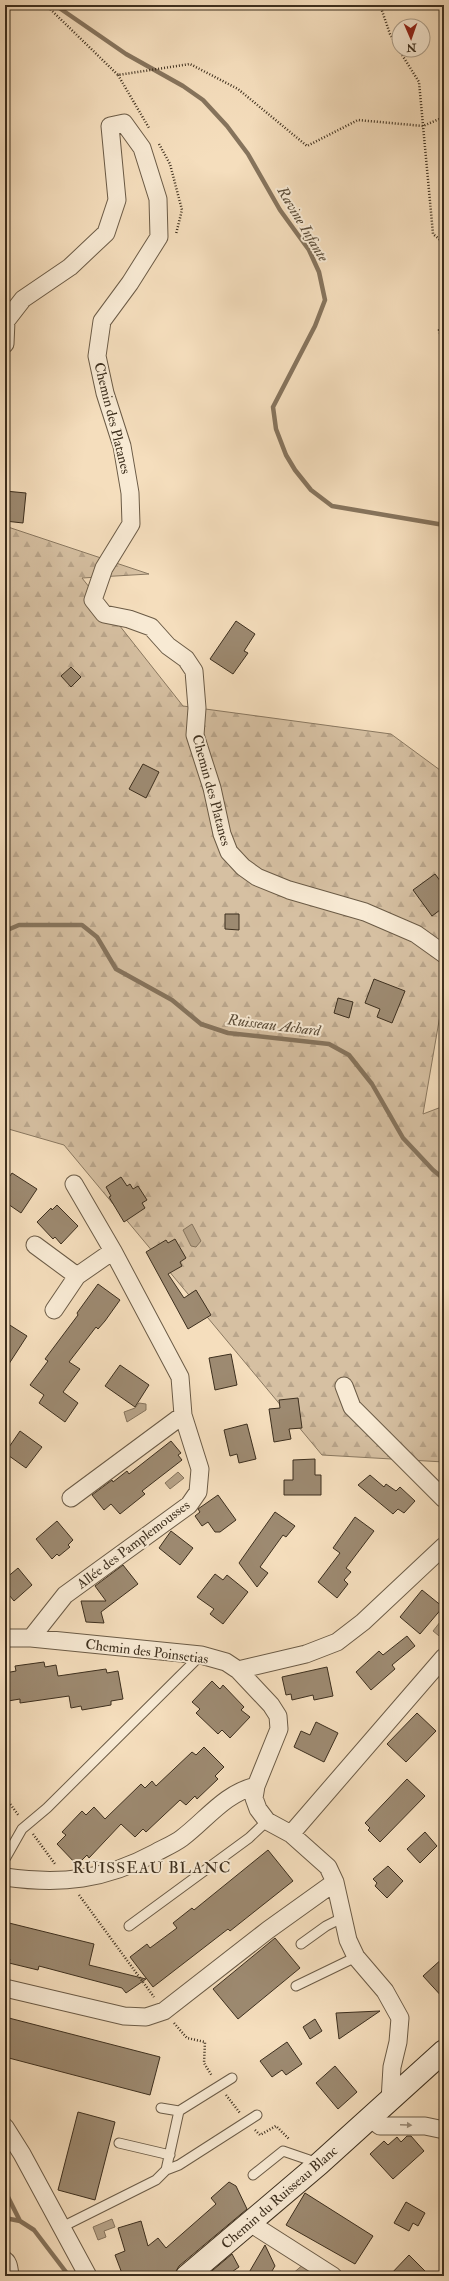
<svg xmlns="http://www.w3.org/2000/svg" width="449" height="2281" font-family="'IM FELL Double Pica',serif">
	<defs>
		<pattern id="forest-firs" width="22" height="20" patternUnits="userSpaceOnUse"><rect width="22" height="20" fill="#d6c0a2"/><path d="M5 1l3.5 6h-7zM16 11l3.5 6h-7z" fill="#b9a58b"/></pattern>
	</defs>
	<rect width="100%" height="100%" fill="#f5debd"/>
	<filter id="stains"><feTurbulence type="fractalNoise" baseFrequency=".005" numOctaves="4"/><feColorMatrix values="0 0 0 0 .2 0 0 0 0 .09 0 0 0 0 .02 0 0 0 .5 -.17"/></filter>
	<radialGradient id="worn" r=".72"><stop offset=".6" stop-color="#630" stop-opacity="0"/><stop offset="1" stop-color="#630" stop-opacity=".3"/></radialGradient>
	<!-- forest -->
	<path fill="url(#forest-firs)" stroke="#8a7860" d="M5,526L149,574L82,578L183,706L391,734L444,773V992L423,1114L444,1106V1462L322,1455L64,1145L5,1128Z"/>
	<!-- water -->
	<path fill="#b6a287" stroke="#86745d" d="M192,1224L201,1241L196,1247L191,1246L183,1230Z
		M139,1403L146,1404V1410L127,1422L124,1412L135,1408Z
		M178,1472L184,1478L170,1489L165,1483Z
		M444,1617V1640L433,1631Z
		M112,2219L115,2227L104,2231L106,2237L98,2240L93,2227Z
		M306,2262L313,2269L306,2276H290Z"/>
	<g fill="none" stroke-linecap="round" stroke-linejoin="round">
		<!-- stream -->
		<path stroke="#86745d" stroke-width="4.5" d="M55,5L126,54L183,86L203,100L227,126L248,154L280,210L309,250L319,272L325,300L315,326L273,407L276,429L286,455L295,470L311,490L332,506L444,525
			M5,931L19,925H82L97,937L116,969L172,1000L201,1024L228,1033L329,1044L349,1055L372,1084L403,1138L433,1170L444,1179
			M5,2191L20,2221L34,2230L69,2276
			M5,2218L20,2221"/>
	</g>
	<!-- building -->
	<path fill="#9d8a71" stroke="#3d2f1e" d="M5,491L26,493L23,523L5,521Z
		M236,621L255,634L244,651L248,653L233,674L210,659Z
		M71,667L81,677L71,687L61,676Z
		M143,764L159,772L146,798L129,789Z
		M435,874L444,886V907L432,916L413,890Z
		M225,914H239V930L225,929Z
		M374,979L405,991L392,1023L377,1017L380,1009L365,1003Z
		M338,998L353,1002L349,1018L334,1013Z
		M12,1173L37,1189L21,1213L5,1202V1183Z
		M121,1177L127,1186L130,1184L133,1189L138,1186L147,1200L142,1203L145,1208L124,1222L109,1197L111,1196L106,1187Z
		M57,1205L78,1226L61,1244L55,1237L53,1239L37,1222L51,1208L52,1210Z
		M175,1239L186,1258L180,1262L182,1266L168,1274L184,1298L196,1290L211,1315L188,1329L146,1252L166,1240L168,1243Z
		M98,1284L120,1300L105,1321L98,1329L96,1327L69,1362L80,1369L63,1392L78,1403L65,1422L39,1403L44,1395L30,1385L48,1361L45,1359L78,1315L77,1313Z
		M5,1322L27,1336L5,1370Z
		M231,1354L237,1385L215,1390L209,1358Z
		M120,1365L149,1385L135,1407L105,1386Z
		M298,1398L302,1428L289,1429L291,1439L274,1442L269,1409L280,1408L279,1400Z
		M247,1424L256,1459L239,1463L237,1454L230,1456L224,1430Z
		M20,1431L42,1447L26,1468L5,1453Z
		M171,1441L181,1453L178,1455L182,1460L142,1491L145,1494L120,1514L111,1504L104,1510L92,1495L112,1480L113,1482L127,1471L129,1474Z
		M315,1459V1475H321V1495H284V1480H293V1460Z
		M370,1475L384,1487L386,1484L396,1491L400,1487L415,1501L404,1513L398,1509L393,1514L358,1485Z
		M218,1495L236,1520L220,1532H215L208,1522L202,1526L195,1516L200,1512L198,1509Z
		M275,1512L295,1526L286,1537L283,1535L260,1567L268,1573L257,1587L239,1563Z
		M355,1517L374,1531L346,1568L351,1572L344,1580L348,1584L337,1598L318,1582L340,1553L333,1548Z
		M57,1521L73,1540L68,1545L70,1547L59,1556L57,1554L52,1559L36,1539Z
		M171,1531L193,1548L180,1565L159,1548Z
		M123,1565L138,1584L101,1612L104,1623L86,1622L81,1601H106L95,1586Z
		M18,1568L32,1585L14,1601L5,1590V1579Z
		M215,1574L223,1580L227,1575L248,1592L223,1624L210,1614L214,1609L197,1597Z
		M422,1590L443,1607L420,1634L400,1617Z
		M407,1636L415,1646L392,1665L395,1669L371,1690L356,1672L379,1651L383,1655Z
		M44,1662L45,1667L56,1665L58,1676L106,1669L107,1673L118,1671L123,1699L111,1701V1705L82,1710L81,1706L71,1708L69,1696L20,1703V1699L8,1701L5,1673L16,1671L15,1666Z
		M327,1667L333,1696L314,1700L313,1695L292,1700L291,1694L286,1695L282,1677Z
		M212,1681L220,1689L223,1685L244,1707L241,1710L250,1717L230,1738L222,1730L218,1734L196,1713L200,1709L192,1702Z
		M417,1713L436,1731L406,1762L387,1744Z
		M316,1722L338,1733L324,1762L294,1747L301,1731L310,1735Z
		M204,1747L224,1767L215,1776L218,1779L197,1799L195,1796L186,1805L180,1800L146,1832L143,1829L135,1837L121,1824L89,1858L87,1855L77,1865L57,1844L66,1835L62,1832L82,1811L86,1815L94,1807L105,1819L141,1784L145,1788L152,1781L156,1786L192,1752L196,1755Z
		M407,1779L425,1796L380,1842L368,1830L370,1828L365,1823Z
		M425,1832L437,1846L420,1863L407,1849Z
		M268,1850L293,1881L230,1931L228,1929L153,1987L130,1957L147,1944L150,1948L177,1928L173,1923L192,1908L194,1910Z
		M388,1866L403,1881L387,1898L375,1886L377,1883L373,1879Z
		M5,1922L94,1944L89,1965L146,1979L126,1993L122,1988L39,1966L38,1970L9,1963L10,1959L5,1957Z
		M275,1938L300,1968L238,2019L213,1989Z
		M444,1957V1999L423,1976Z
		M380,2011L339,2039L336,2013Z
		M5,2017L160,2057L150,2095L5,2057Z
		M315,2019L322,2031L310,2039L303,2027Z
		M287,2042L302,2064L286,2075L282,2070L272,2077L260,2061Z
		M335,2066L357,2092L338,2109L316,2083Z
		M78,2112L115,2122L95,2200L58,2190Z
		M407,2136H411L424,2151L393,2179L370,2154L384,2141L388,2145L397,2137L401,2142Z
		M229,2182L236,2186L247,2209L179,2266L175,2273L172,2276H123L115,2255L125,2251L118,2228L141,2221L148,2246L158,2238L166,2248L216,2204L211,2198Z
		M305,2193L373,2236L355,2264L286,2225Z
		M406,2202L425,2213L418,2226L413,2223L409,2231L394,2223Z
		M265,2245L275,2266L269,2276H247Z
		M232,2254L239,2267L226,2276H206Z
		M409,2255L430,2276H389Z"/>
	<g fill="none" stroke-linecap="round" stroke-linejoin="round">
		<defs>
			<path id="lane" d="M5,1859L22,1829L47,1808L201,1655
				M129,1926L249,1838L267,1821
				M301,1944L326,1926L344,1917
				M296,1986L356,1957
				M161,2108L179,2111
				M119,2143L170,2155
				M166,2170L179,2165L257,2115
				M253,2175L283,2151L318,2163
				M62,2227L156,2180L166,2170L179,2111L232,2078
				M5,2256C13,2259 13,2268 14,2276"/>
			<path id="street" d="M5,344L6,321L23,299L70,267L106,233L117,200L110,126L124,123L142,148L158,199L159,237L130,283L102,321L97,356L105,393L122,446L130,493L131,524L104,568L93,600L104,614L129,619L151,627L168,646L186,659L194,671L197,708L195,735L212,788L222,834L229,852L243,867L257,877L289,890L365,912L416,934L444,954
				M35,1245L77,1276
				M54,1310L77,1276L113,1251
				M344,1386L352,1407L444,1499
				M71,1498L183,1415
				M5,1638H31L201,1655L226,1662L238,1670L271,1705L278,1716L279,1729L256,1786L254,1798L258,1809L267,1821L291,1834L328,1867L335,1882L348,1940L356,1957L385,1991L400,2018L398,2042L392,2067L390,2100
				M31,1638L65,1595L189,1505L198,1492L200,1469L183,1415L180,1377L113,1251L74,1184
				M238,1670L306,1654L337,1642L363,1622L444,1546
				M291,1834L444,1657
				M5,1877C61,1885 105,1880 155,1853C164,1848 174,1844 182,1838C206,1820 225,1793 256,1786
				M5,1988L124,2016L146,2017L164,2011L268,1930L335,1882
				M370,2118L380,2126H425L444,2130
				M5,2127L22,2154L88,2276
				M250,2223L333,2276"/>
			<path id="secondary" d="M187,2276L319,2164L444,2051"/>
		</defs>
		<!-- lane casing -->
		<use href="#lane" stroke="#6b5b46" stroke-width="11"/>
		<!-- street casing -->
		<use href="#street" stroke="#6b5b46" stroke-width="19"/>
		<!-- secondary casing -->
		<use href="#secondary" stroke="#3d2f1e" stroke-width="24"/>
		<!-- path -->
		<path stroke="#3d2f1e" stroke-width="2.5" stroke-dasharray="1 2" stroke-linecap="butt" d="M46,5L118,75L190,64L238,89L307,146L358,120L423,126L444,117
			M380,5L390,34L399,49
			M399,50L419,82L433,234L444,243
			M118,75L149,128
			M159,144L170,164L182,210L176,234
			M444,322L439,330L444,346
			M5,1797L19,1816
			M33,1834L55,1864
			M79,1895L154,1997
			M174,2023L187,2038L205,2042L204,2063L212,2076
			M226,2095L240,2113
			M255,2130L260,2135L276,2126L289,2139"/>
		<!-- lane -->
		<use href="#lane" stroke="#f8ead4" stroke-width="9"/>
		<!-- street -->
		<use href="#street" stroke="#f8ead4" stroke-width="17"/>
		<!-- secondary -->
		<use href="#secondary" stroke="#f8ead4" stroke-width="22"/>
	</g>
	<!-- one-way arrows -->
	<defs><path id="oneway-solid" d="M-6-.8H1V-3.2L6.5 0L1 3.2V.8H-6Z"/></defs>
	<use fill="#9a8c79" href="#oneway-solid" transform="translate(406 2125) rotate(2)"/>
	<g text-anchor="middle" stroke-width="4" stroke-linejoin="round" paint-order="stroke">
		<!-- street labels -->
		<g font-size="14" fill="#3d2f1e" stroke="#f8ead4">
			<text transform="translate(113 418) rotate(76)" y="5">Chemin des Platanes</text>
			<text transform="translate(212 790) rotate(75)" y="5">Chemin des Platanes</text>
			<text transform="translate(133 1544) rotate(-37)" y="5">Allée des Pamplemousses</text>
			<text transform="translate(147 1651) rotate(7)" y="5">Chemin des Poinsetias</text>
			<text transform="translate(279 2197) rotate(-41)" y="5">Chemin du Ruisseau Blanc</text>
		</g>
		<!-- water labels -->
		<g font-size="15" font-style="italic" fill="#5b4c38" stroke="#f8ead4">
			<text transform="translate(303 224) rotate(59)" y="5">Ravine Infante</text>
			<text transform="translate(274 1025) rotate(7)" y="5">Ruisseau Achard</text>
		</g>
		<!-- quarter labels -->
		<g font-size="16" letter-spacing="1" fill="#3d2f1e" stroke="#f8ead4">
			<text x="152" y="1873">RUISSEAU BLANC</text>
		</g>
	</g>
	<!-- margin -->
	<rect width="449" height="2281" fill="none" stroke="#f5debd" stroke-width="20"/>
	<rect x="6" y="6" width="437" height="2269" fill="none" stroke="#3d2f1e" stroke-width="2"/>
	<rect x="10" y="10" width="429" height="2261" fill="none" stroke="#3d2f1e"/>
	<!-- north arrow -->
	<g transform="translate(411 38) rotate(178)"><circle r="19" fill="#f8ead4" stroke="#ad9f8b"/>
	<path d="M0-3L7 15L0 10L-7 15Z" fill="#8f2418"/>
	<text y="-6" font-size="11" font-weight="bold" text-anchor="middle" fill="#3d2f1e">N</text>
	</g>
	<rect width="100%" height="100%" filter="url(#stains)"/>
	<rect width="100%" height="100%" fill="url(#worn)"/>
</svg>
